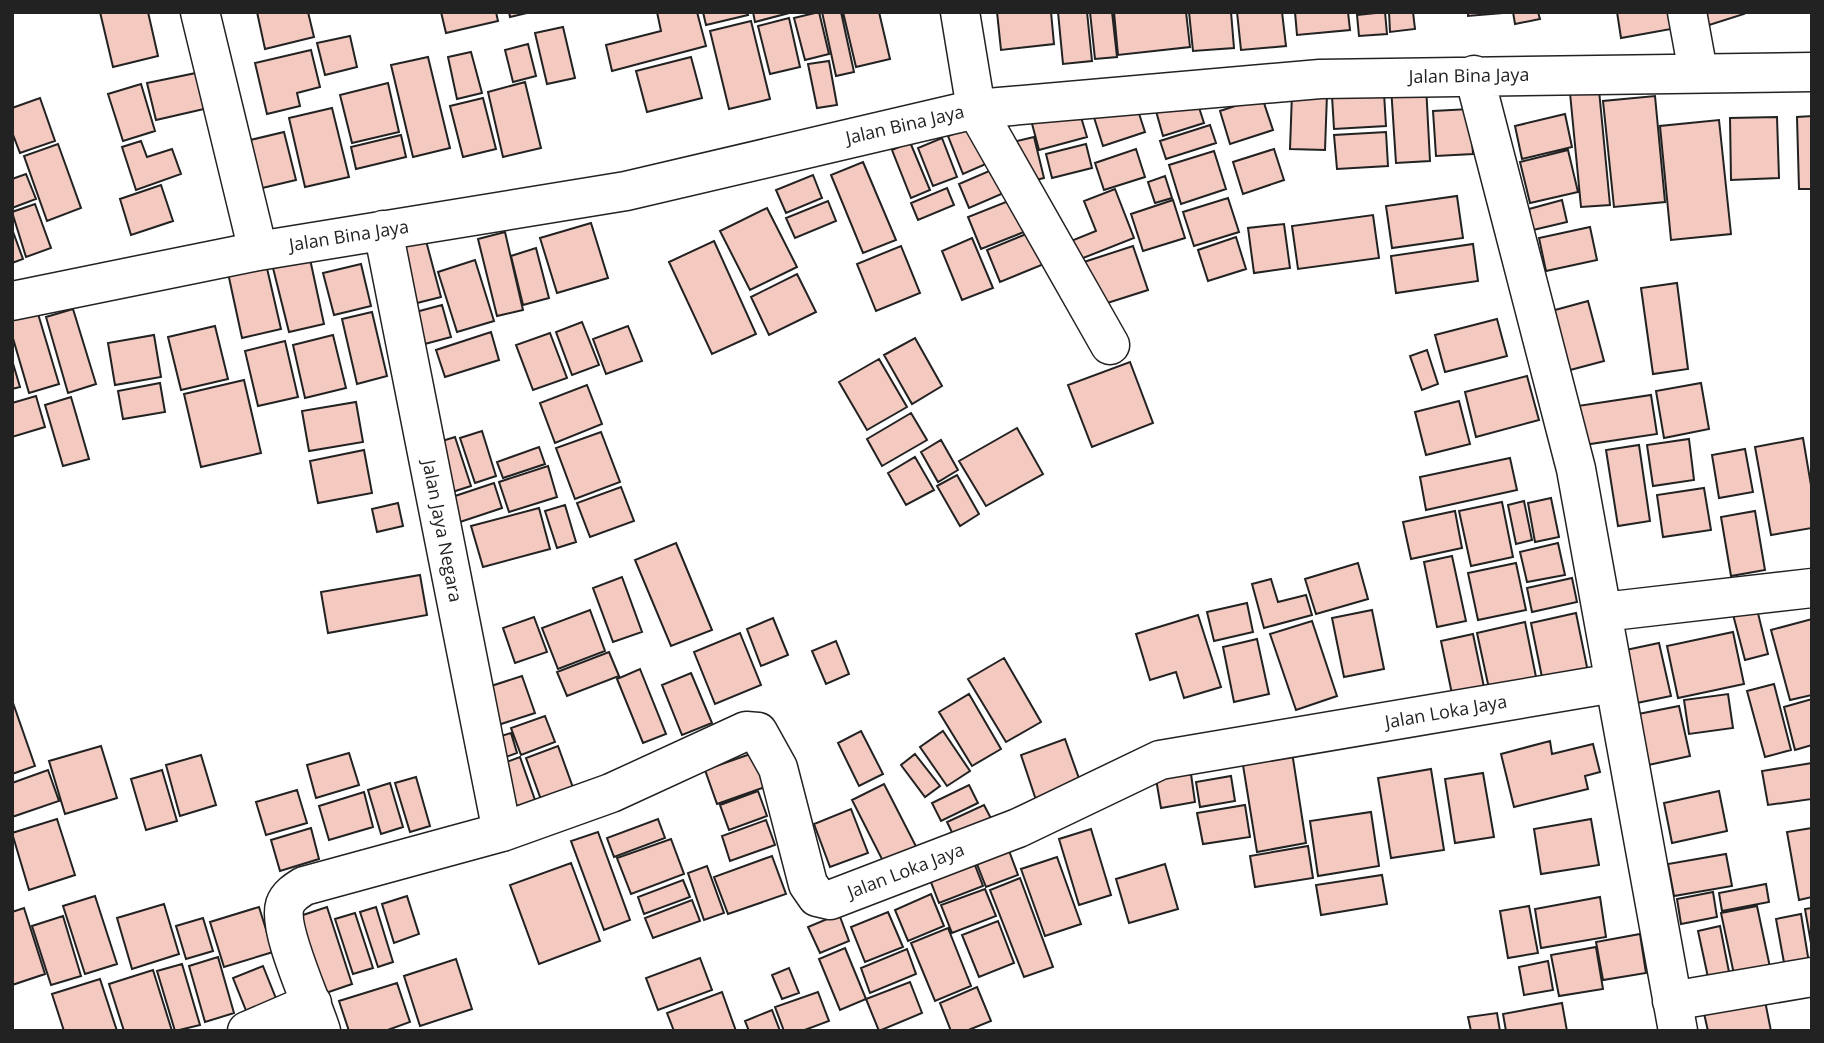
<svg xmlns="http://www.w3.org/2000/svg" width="1824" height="1043" font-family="'Open Sans',sans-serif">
	<rect width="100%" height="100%" fill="#fff"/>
	<!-- building -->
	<path fill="#f3c9c0" stroke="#222" stroke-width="2" d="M100,12H148L158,56L113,67Z
		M257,12H308L314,37L265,49Z
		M441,12H496L498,21L446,33Z
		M509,12H531L510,17Z
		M657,12H697L706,46L612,71L606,45L661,31Z
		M703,12H747L748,15L706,25Z
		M753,12H793L755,22Z
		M819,12L829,54L805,60L794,18Z
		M822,12H841L854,72L836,76Z
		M843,12H879L890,59L856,67Z
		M997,12H1051L1054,44L1001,50Z
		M1058,12H1087L1092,61L1063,64Z
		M1090,12H1112L1117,57L1095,59Z
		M1114,12H1186L1190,47L1118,55Z
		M1189,12H1231L1234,48L1193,51Z
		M1237,12H1282L1286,46L1241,50Z
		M1295,12H1348L1350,30L1297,35Z
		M1385,12L1387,34L1359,36L1357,15Z
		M1389,12H1413L1415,29L1390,32Z
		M1468,12H1502V13L1468,16Z
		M1513,12H1538L1540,19L1515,24Z
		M1617,12H1669L1671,29L1621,38Z
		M1701,12H1743L1744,14L1706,26Z
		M789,18L800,67L770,74L758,26Z
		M751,21L770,99L729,109L710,31Z
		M563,27L575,78L547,84L535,33Z
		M350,36L357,67L325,75L317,43Z
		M528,44L536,76L513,82L505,50Z
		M311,50L320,87L297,93L300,106L267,114L255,63Z
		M471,52L482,93L457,99L448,57Z
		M428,57L450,148L413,157L391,65Z
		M691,57L702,98L647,112L636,71Z
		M829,61L837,105L817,108L808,64Z
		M196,73L204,109L156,120L147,83Z
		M525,82L541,148L503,157L488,92Z
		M388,83L399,132L352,143L340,95Z
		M141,84L155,131L123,141L108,94Z
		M1426,85L1430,161L1396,163L1391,87Z
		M1599,90L1610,205L1581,207L1570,93Z
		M1194,92L1204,123L1163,136L1154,104Z
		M1292,93L1327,94L1325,150L1290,149Z
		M1384,93L1386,126L1334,129L1332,96Z
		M1655,96L1665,202L1614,207L1603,101Z
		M1262,97L1273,130L1230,144L1220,111Z
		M40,98L55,141L20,153L12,132V108Z
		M483,98L496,149L463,157L450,106Z
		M1134,98L1145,132L1103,146L1092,111Z
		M1078,107L1087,137L1039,150L1031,120Z
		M332,108L349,177L305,187L289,118Z
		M1470,109L1473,154L1436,156L1433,111Z
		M1565,114L1572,147L1522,159L1515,126Z
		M1812,116V189H1799L1797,117Z
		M1777,117L1779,178L1731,180L1730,118Z
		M1719,120L1731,234L1671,240L1660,126Z
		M980,123L995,160L963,174L948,136Z
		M1210,125L1216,143L1166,159L1160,141Z
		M284,132L296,180L258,189L246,141Z
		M1386,132L1388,166L1337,169L1334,135Z
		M401,135L406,157L356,169L351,147Z
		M1034,137L1044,178L1024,183L1013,142Z
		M942,138L957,177L933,186L918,148Z
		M141,141L147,157L172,149L181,174L136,190L122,147Z
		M910,142L930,190L911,198L892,150Z
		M58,144L81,208L47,221L24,156Z
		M1086,144L1092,168L1052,178L1046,154Z
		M1136,149L1145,177L1104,190L1095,163Z
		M1274,149L1284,180L1243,194L1233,162Z
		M1568,150L1578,192L1530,203L1520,162Z
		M1214,151L1226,189L1181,204L1169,165Z
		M863,162L896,240L863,253L831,175Z
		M1003,165L1013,189L969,208L959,184Z
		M26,174L36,199L12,208V179Z
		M813,175L822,198L786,213L776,190Z
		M1165,176L1172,198L1155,203L1148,182Z
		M161,185L173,221L131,235L120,199Z
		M947,188L954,205L918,220L911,203Z
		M1115,189L1134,238L1078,260L1071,241L1096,231L1084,201Z
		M1457,196L1463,238L1392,248L1386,206Z
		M1016,198L1029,230L981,249L968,217Z
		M1228,198L1239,232L1194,246L1183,212Z
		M1173,200L1185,238L1143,251L1131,214Z
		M1562,200L1567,222L1533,230L1529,209Z
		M828,201L836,221L795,238L786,218Z
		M35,204L51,248L26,257L12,212Z
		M767,208L797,267L750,290L720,231Z
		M1373,215L1379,258L1298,269L1292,226Z
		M591,223L608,278L557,293L540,238Z
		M1284,224L1290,268L1254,273L1248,228Z
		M1590,227L1597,260L1546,271L1539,238Z
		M12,229L23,259L12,263Z
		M505,232L523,310L497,316L478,239Z
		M1031,232L1044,264L1000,282L987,250Z
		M425,237L441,297L409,305L394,246Z
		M1236,237L1246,269L1208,281L1198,250Z
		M972,238L993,288L962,300L942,251Z
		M714,241L756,334L712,354L669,262Z
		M1473,244L1478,281L1396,293L1391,256Z
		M901,246L920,293L876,311L857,264Z
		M1133,246L1148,290L1098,306L1084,262Z
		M536,248L549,298L523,305L511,256Z
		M310,259L324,324L289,332L273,268Z
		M475,260L494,321L457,332L438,272Z
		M266,264L281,329L242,338L228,273Z
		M361,264L371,306L334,315L323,273Z
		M797,274L816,312L769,335L751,297Z
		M1677,283L1688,369L1653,374L1641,288Z
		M1588,301L1604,361L1559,373L1544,313Z
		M442,305L451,337L421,345L412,313Z
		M36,307L59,384L29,393L12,335V314Z
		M73,309L96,384L68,393L46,317Z
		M372,312L387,376L357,384L342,319Z
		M1497,319L1507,356L1445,372L1435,335Z
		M582,322L599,365L572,375L556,332Z
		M215,326L228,379L181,390L168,337Z
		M628,326L642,361L606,374L593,339Z
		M491,332L499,360L445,377L436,350Z
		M550,333L567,378L533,390L516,345Z
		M154,335L161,377L115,385L108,343Z
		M333,335L346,388L305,398L293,345Z
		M915,338L942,386L912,404L884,355Z
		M285,341L298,397L258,406L245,351Z
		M1427,350L1438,384L1422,390L1410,356Z
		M879,359L907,407L867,430L839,382Z
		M12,360L20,387L12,389Z
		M1130,362L1153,423L1092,447L1068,385Z
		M1527,376L1539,420L1476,437L1465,392Z
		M244,380L261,453L201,467L184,394Z
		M160,383L165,412L123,419L118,391Z
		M1701,383L1709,429L1664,438L1656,391Z
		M587,385L602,424L555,443L540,403Z
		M1651,395L1657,434L1577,446L1571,407Z
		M36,396L45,427L12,437V403Z
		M71,397L89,459L63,466L45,405Z
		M1459,401L1470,444L1426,455L1415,412Z
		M356,402L363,442L309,451L302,411Z
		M911,413L927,440L882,466L867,439Z
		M1017,428L1043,474L986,506L959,461Z
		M482,431L496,476L475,483L460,438Z
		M601,432L620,482L575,499L556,448Z
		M455,437L471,486L446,494L429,445Z
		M1803,438L1812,491V528L1771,535L1755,447Z
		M1689,439L1694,480L1653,486L1647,445Z
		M941,440L958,470L938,482L921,452Z
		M1639,445L1650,521L1618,526L1606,450Z
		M539,447L545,464L503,478L497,462Z
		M1745,449L1753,492L1719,498L1712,455Z
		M364,450L372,493L318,503L310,461Z
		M915,457L934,490L906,505L888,473Z
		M1510,458L1517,490L1426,510L1420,477Z
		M548,466L557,497L509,512L499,482Z
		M957,475L979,514L960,526L937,486Z
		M494,483L502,508L454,524L446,499Z
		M621,487L634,521L590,537L577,503Z
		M1704,488L1711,530L1663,537L1657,495Z
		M1551,498L1559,537L1535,542L1528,503Z
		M1524,501L1532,540L1516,544L1508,505Z
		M1502,502L1513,557L1471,566L1459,511Z
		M398,503L403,526L377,532L372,509Z
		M565,505L576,542L557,548L545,511Z
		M539,508L550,549L483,567L471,526Z
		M1455,511L1462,548L1411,559L1403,522Z
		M1755,511L1765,570L1731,576L1721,517Z
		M676,543L712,630L671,646L635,560Z
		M1558,543L1565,575L1527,582L1520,552Z
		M1452,556L1466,621L1437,627L1424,562Z
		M1358,563L1368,599L1316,614L1305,579Z
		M1516,563L1526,610L1478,620L1468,573Z
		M420,575L427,615L328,633L321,592Z
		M622,577L642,632L613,642L593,588Z
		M1572,578L1577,602L1532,612L1527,588Z
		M1271,579L1278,602L1306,595L1312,615L1264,628L1252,584Z
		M1755,601L1768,654L1745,660L1731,607Z
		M1247,603L1253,632L1214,641L1207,612Z
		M590,610L605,651L558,669L542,628Z
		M1372,610L1384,669L1344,677L1332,618Z
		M1576,613L1589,677L1544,687L1531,623Z
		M1198,615L1221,687L1184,698L1176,672L1150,680L1136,634Z
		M534,617L547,652L515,663L503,628Z
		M773,618L788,655L761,666L747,629Z
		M1812,619V695L1790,700L1771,630Z
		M1312,621L1337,696L1296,710L1270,634Z
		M1525,622L1538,687L1491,698L1477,633Z
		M1733,632L1744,684L1678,698L1667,646Z
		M740,633L761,685L715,704L694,652Z
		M1473,634L1484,687L1452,694L1441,641Z
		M1257,639L1269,694L1234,702L1223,647Z
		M836,641L849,674L826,684L812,651Z
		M1659,643L1671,696L1632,704L1621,651Z
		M609,652L619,676L567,696L557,672Z
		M1004,658L1041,722L1006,742L968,679Z
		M640,669L666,734L643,743L617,679Z
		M691,673L712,723L682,735L662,685Z
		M522,676L535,713L498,725L485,688Z
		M1774,684L1791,750L1765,757L1747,691Z
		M969,694L1001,749L972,766L939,712Z
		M1728,694L1733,728L1689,734L1684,700Z
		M1812,699V745L1795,750L1784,707Z
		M12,700L35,766L12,774Z
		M1679,706L1690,756L1639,767L1628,716Z
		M545,716L555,742L521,755L511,728Z
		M861,731L883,774L859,786L838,743Z
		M943,731L970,771L947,786L920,747Z
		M511,733L517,753L495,761L489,740Z
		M1065,739L1081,784L1036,800L1021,755Z
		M1550,741L1552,754L1593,744L1600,772L1585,776L1588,789L1514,807L1501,754Z
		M101,746L117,798L65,814L49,761Z
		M558,746L576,796L544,808L526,758Z
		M1292,752L1306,843L1257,852L1242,759Z
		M349,753L359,785L316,798L307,765Z
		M753,753L765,787L717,804L705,770Z
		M915,754L940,786L925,797L901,765Z
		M201,755L216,805L180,816L166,765Z
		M520,757L535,800L512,808L496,766Z
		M1812,763V799L1768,805L1762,771Z
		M1431,769L1444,850L1391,858L1378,778Z
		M48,770L59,801L12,817V783Z
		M162,770L177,821L146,830L131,779Z
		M1483,773L1494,837L1455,843L1445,779Z
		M1191,774L1195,802L1161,808L1156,779Z
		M1231,776L1235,801L1200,807L1196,782Z
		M416,777L430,826L410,832L395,783Z
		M390,783L403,827L381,834L368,790Z
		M884,784L922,858L890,875L852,800Z
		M969,785L978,803L941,821L932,803Z
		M297,790L307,823L266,835L256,802Z
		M758,791L767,816L729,830L720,805Z
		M1719,791L1727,831L1672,843L1664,803Z
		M364,792L373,827L329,840L319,806Z
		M984,805L996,828L959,847L947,822Z
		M1245,805L1250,837L1203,844L1197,813Z
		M851,809L868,853L830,867L814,824Z
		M1371,812L1379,866L1318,876L1310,821Z
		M57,819L75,875L29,890L12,833Z
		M658,819L665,838L614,857L607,838Z
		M1591,819L1599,865L1541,874L1534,829Z
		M766,820L775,845L730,861L722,836Z
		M311,828L319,859L280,871L271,840Z
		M1812,828V897L1799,900L1787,832Z
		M1091,829L1111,895L1079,905L1059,839Z
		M598,832L630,920L604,930L571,841Z
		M671,839L684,874L631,894L617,858Z
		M1308,846L1313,878L1255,887L1250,856Z
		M1008,848L1018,875L986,887L975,859Z
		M1726,854L1732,886L1674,896L1668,864Z
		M772,856L786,894L728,914L714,877Z
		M1057,857L1081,924L1045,936L1021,869Z
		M973,860L983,886L939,903L929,877Z
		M571,863L600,941L539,964L510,885Z
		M1165,864L1178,909L1129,923L1116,879Z
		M707,866L724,913L704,920L688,873Z
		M1382,875L1387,904L1321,915L1316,885Z
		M1020,878L1053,967L1024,977L990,890Z
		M683,880L690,897L644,914L638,897Z
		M1766,884L1769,902L1722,911L1719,893Z
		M985,889L996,916L952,933L941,905Z
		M1713,892L1717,917L1681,924L1677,899Z
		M931,894L944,926L908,941L895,910Z
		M95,896L117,964L85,974L63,906Z
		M407,896L419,934L394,943L382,904Z
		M1600,897L1606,937L1541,948L1535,909Z
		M692,900L700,921L653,938L645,918Z
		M164,904L179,954L132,969L117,918Z
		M1529,906L1538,953L1508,958L1500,911Z
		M1757,906L1771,972L1735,979L1721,913Z
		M259,907L273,952L224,967L210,922Z
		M327,907L352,984L323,994L297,917Z
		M376,907L393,962L378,967L360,912Z
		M24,908L45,974L12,985V912Z
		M1812,908V949L1805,909Z
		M888,912L903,947L865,962L851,927Z
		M355,913L373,968L353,974L335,919Z
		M839,914L849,941L820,953L808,927Z
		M1801,914L1809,963L1785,968L1776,919Z
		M63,916L81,976L51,985L32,926Z
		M203,918L213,951L186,959L176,926Z
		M998,921L1014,963L979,977L962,935Z
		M1720,926L1730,977L1709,982L1698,931Z
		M948,928L971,986L935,1001L911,943Z
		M1640,934L1646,973L1603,980L1596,942Z
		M1596,947L1603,989L1559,996L1551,955Z
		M845,948L866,999L840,1010L819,959Z
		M907,949L916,974L870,993L861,968Z
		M218,957L234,1013L205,1022L189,966Z
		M700,958L712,990L658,1010L646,978Z
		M456,959L472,1009L420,1026L404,976Z
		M1548,961L1553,990L1524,995L1519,967Z
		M182,964L200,1025L175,1031L157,971Z
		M263,966L277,1001L247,1013L233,978Z
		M789,968L799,993L782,999L772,975Z
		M153,970L172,1031H124L109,984Z
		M100,979L117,1031H64L52,994Z
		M910,982L922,1013L879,1031L866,999Z
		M397,983L410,1022L385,1031H349L339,1001Z
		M977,987L991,1021L966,1031H951L940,1003Z
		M722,992L736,1031H674L667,1013Z
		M818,992L829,1021L802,1031H784L775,1007Z
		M1764,996L1771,1031H1708L1703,1009Z
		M1562,1003L1567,1031H1506L1503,1014Z
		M772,1010L780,1031H749L745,1021Z
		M1497,1013L1500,1031H1471L1468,1017Z"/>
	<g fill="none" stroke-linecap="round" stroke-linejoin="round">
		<defs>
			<path id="minor" d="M200,12L258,251
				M960,12L976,109L1110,345
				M1687,12L1698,72
				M1474,75L1576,469L1678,1031
				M383,230L502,832
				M12,301L258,251L626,191L976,109L1320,79L1812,72
				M1603,612L1812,588
				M1672,1001L1812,977
				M247,1031L312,1003
				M321,1031C313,1004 277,929 285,905C288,896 296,891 304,886L502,832L611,793L746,731L758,732L778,768L808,884L817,897L830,900L1018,828L1160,760L1614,683"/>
		</defs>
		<!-- minor casing -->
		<use href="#minor" stroke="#222" stroke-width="41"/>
		<!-- minor -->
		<use href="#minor" stroke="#fff" stroke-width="38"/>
	</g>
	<g text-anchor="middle" stroke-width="5" stroke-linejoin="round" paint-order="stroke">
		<!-- street labels -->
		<g font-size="18" fill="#222" stroke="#fff">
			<text transform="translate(1469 76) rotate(-1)" y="6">Jalan Bina Jaya</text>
			<text transform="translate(905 125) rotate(-13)" y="6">Jalan Bina Jaya</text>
			<text transform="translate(349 236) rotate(-9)" y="6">Jalan Bina Jaya</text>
			<text transform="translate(442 531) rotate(79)" y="6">Jalan Jaya Negara</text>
			<text transform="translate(1446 712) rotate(-10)" y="6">Jalan Loka Jaya</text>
			<text transform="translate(906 871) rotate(-21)" y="6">Jalan Loka Jaya</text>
		</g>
	</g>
	<!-- border -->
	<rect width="1824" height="1043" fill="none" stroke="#222222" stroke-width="28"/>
</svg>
